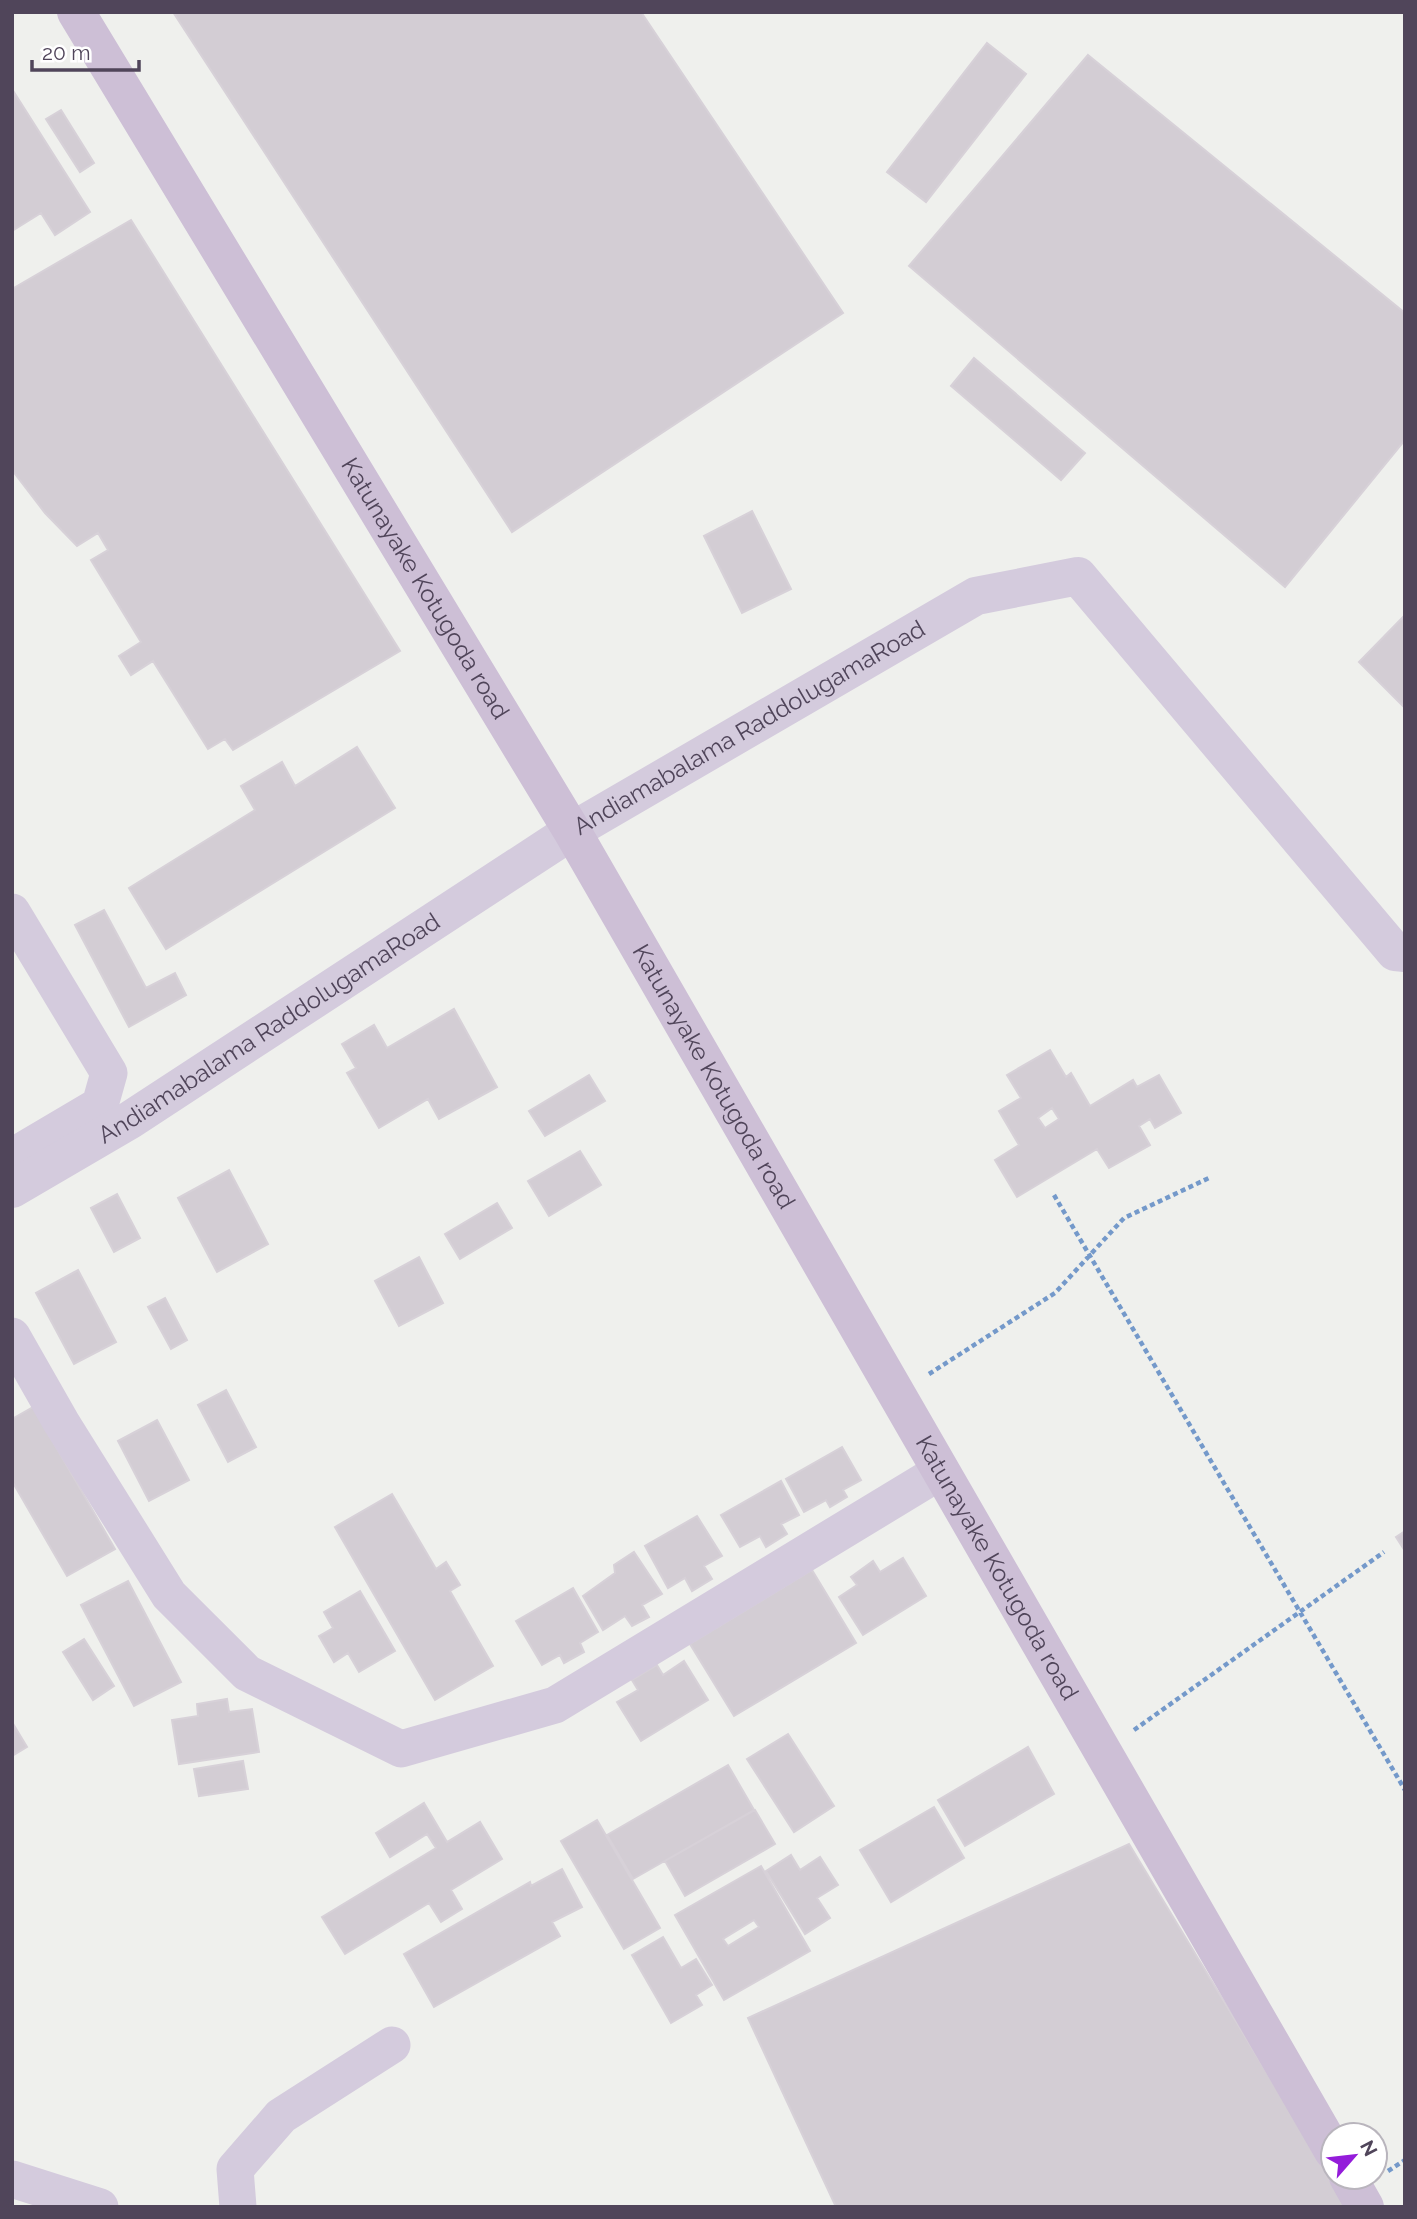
<svg xmlns="http://www.w3.org/2000/svg" width="1417" height="2219" font-family="Raleway,sans-serif">
	<rect width="100%" height="100%" fill="#eff0ed"/>
	<!-- building -->
	<path fill="#d3cdd4" stroke="#d7d1d8" stroke-width="2" fill-rule="evenodd" d="M173,12H641L843,313L512,532Z
		M987,43L1026,74L926,202L887,172Z
		M1088,55L1405,313V440L1285,587L909,266Z
		M12,89L90,212L55,235L41,213L12,231Z
		M61,110L94,163L80,172L46,119Z
		M131,220L400,651L233,750L225,739L208,749L153,661L131,675L119,656L141,642L91,560L108,550L98,533L77,546L45,513L12,470V289Z
		M974,358L1085,453L1061,480L951,386Z
		M752,511L791,589L742,613L704,536Z
		M1405,615V708L1359,662Z
		M357,747L395,808L166,949L129,888L255,810L241,786L282,762L295,786Z
		M104,910L146,988L175,973L186,995L129,1027L75,925Z
		M454,1009L497,1087L439,1119L428,1099L379,1128L347,1073L356,1068L342,1044L374,1025L387,1048Z
		M1050,1050L1066,1077L1071,1073L1090,1106L1133,1080L1137,1087L1159,1075L1181,1113L1155,1128L1150,1119L1139,1126L1150,1145L1109,1168L1097,1149L1017,1197L995,1160L1019,1145L999,1111L1021,1098L1007,1075ZM1052,1108L1059,1119L1045,1128L1038,1118Z
		M589,1075L605,1101L545,1136L529,1111Z
		M580,1151L601,1185L549,1216L528,1181Z
		M229,1170L268,1244L217,1272L178,1198Z
		M117,1194L140,1238L114,1252L91,1208Z
		M497,1203L512,1228L460,1259L445,1234Z
		M419,1257L443,1303L399,1326L375,1281Z
		M78,1270L116,1342L74,1364L36,1293Z
		M165,1298L187,1340L171,1349L148,1307Z
		M226,1390L256,1447L228,1462L198,1405Z
		M33,1407L115,1549L67,1576L12,1481V1419Z
		M157,1420L189,1480L149,1501L118,1441Z
		M842,1447L861,1480L843,1490L847,1497L830,1507L826,1500L804,1512L786,1479Z
		M781,1481L799,1515L781,1524L787,1534L766,1547L760,1536L740,1547L721,1515Z
		M392,1494L436,1569L446,1562L460,1585L450,1591L493,1666L435,1700L335,1527Z
		M697,1516L722,1556L704,1566L712,1579L692,1591L685,1578L668,1588L645,1546Z
		M1405,1531V1551L1396,1537Z
		M634,1552L662,1594L642,1605L649,1617L632,1626L625,1616L603,1630L583,1596L615,1573L614,1565Z
		M903,1558L926,1596L863,1635L839,1597L857,1585L851,1577L873,1561L880,1572Z
		M812,1570L856,1643L734,1716L690,1644Z
		M128,1581L181,1682L134,1706L81,1605Z
		M573,1588L598,1632L580,1643L584,1652L564,1663L560,1655L542,1665L516,1621Z
		M360,1591L395,1651L359,1672L348,1653L334,1662L319,1636L333,1628L324,1612Z
		M84,1639L114,1686L93,1700L63,1652Z
		M684,1661L708,1700L641,1741L617,1702L638,1690L632,1680L657,1665L663,1675Z
		M227,1699L229,1712L252,1709L259,1752L179,1764L172,1720L198,1716L197,1704Z
		M12,1722L27,1747L12,1756Z
		M788,1734L834,1806L794,1832L747,1759Z
		M1028,1747L1054,1794L965,1846L938,1800Z
		M243,1761L248,1789L199,1796L194,1769Z
		M728,1765L754,1810L633,1879L607,1835Z
		M424,1803L447,1842L480,1822L502,1859L451,1890L462,1909L441,1922L429,1903L345,1954L322,1917L436,1848L427,1834L390,1857L376,1833Z
		M934,1807L964,1858L891,1902L860,1850Z
		M755,1810L775,1844L685,1896L665,1861Z
		M597,1820L660,1928L624,1949L561,1841Z
		M1129,1844L1348,2207H836L748,2018Z
		M791,1855L800,1870L820,1857L838,1885L817,1898L830,1918L805,1934L766,1871Z
		M761,1866L810,1951L724,2000L675,1915ZM754,1920L759,1927L728,1946L723,1939Z
		M562,1869L582,1907L552,1922L560,1936L434,2007L404,1954L530,1882L531,1886Z
		M663,1937L681,1968L696,1959L712,1985L696,1995L702,2005L671,2023L632,1955Z"/>
	<g fill="none" stroke-linecap="round" stroke-linejoin="round">
		<!-- path -->
		<path stroke="#7499ca" stroke-width="4.5" stroke-dasharray="5 3.5" stroke-linecap="butt" d="M1054,1195L1405,1790
			M929,1374L1055,1293L1124,1218L1209,1178
			M1134,1730L1384,1552
			M1388,2171L1405,2160"/>
		<!-- minor -->
		<path stroke="#d4cbdd" stroke-width="37" d="M12,912L109,1073L100,1105L12,1157
			M12,1336L61,1422L169,1595L247,1673L401,1749L555,1705L941,1471
			M12,2179L100,2207
			M238,2207L235,2169L281,2116L392,2045"/>
		<!-- tertiary -->
		<path stroke="#d4cbdd" stroke-width="38" id="s1" d="M12,1189L130,1120L572,831L976,596L1078,576L1395,952L1405,953"/>
		<!-- secondary -->
		<g stroke="#cdbfd6" stroke-width="38">
			<path id="s2" d="M76,12L572,831L1333,2151"/>
			<path d="M1348,2177L1365,2207"/>
		</g>
	</g>
	<g text-anchor="middle" stroke-width="7" stroke-linejoin="round" paint-order="stroke">
		<!-- street labels -->
		<g font-size="24" fill="#50455a" stroke="#fff">
			<text dy="8" stroke="none"><textPath href="#s2" startOffset="674">Katunayake Kotugoda road</textPath></text>
			<text dy="8" stroke="none"><textPath href="#s1" startOffset="870">Andiamabalama RaddolugamaRoad</textPath></text>
			<text dy="8" stroke="none"><textPath href="#s1" startOffset="303">Andiamabalama RaddolugamaRoad</textPath></text>
			<text dy="8" stroke="none"><textPath href="#s2" startOffset="1241">Katunayake Kotugoda road</textPath></text>
			<text dy="8" stroke="none"><textPath href="#s2" startOffset="1808">Katunayake Kotugoda road</textPath></text>
		</g>
	</g>
	<!-- border -->
	<rect width="1417" height="2219" fill="none" stroke="#50455a" stroke-width="28"/>
	<!-- north arrow -->
	<g transform="translate(1354 2156) rotate(62)"><circle r="33" fill="#ffffff" stroke="#b9b5bd" stroke-width="2"/>
	<path d="M0-5L12 26L0 18L-12 26Z" fill="#941cda"/>
	<text y="-10" font-size="19" font-weight="bold" text-anchor="middle" fill="#50455a">N</text>
	</g>
	<!-- scale -->
	<path d="M32 60v10h107v-10" fill="none" stroke="#50455a" stroke-width="3.5"/>
	<text x="42" y="60" font-size="21" fill="#50455a" stroke="#ffffff" stroke-width="5" paint-order="stroke">20 m</text>
</svg>
